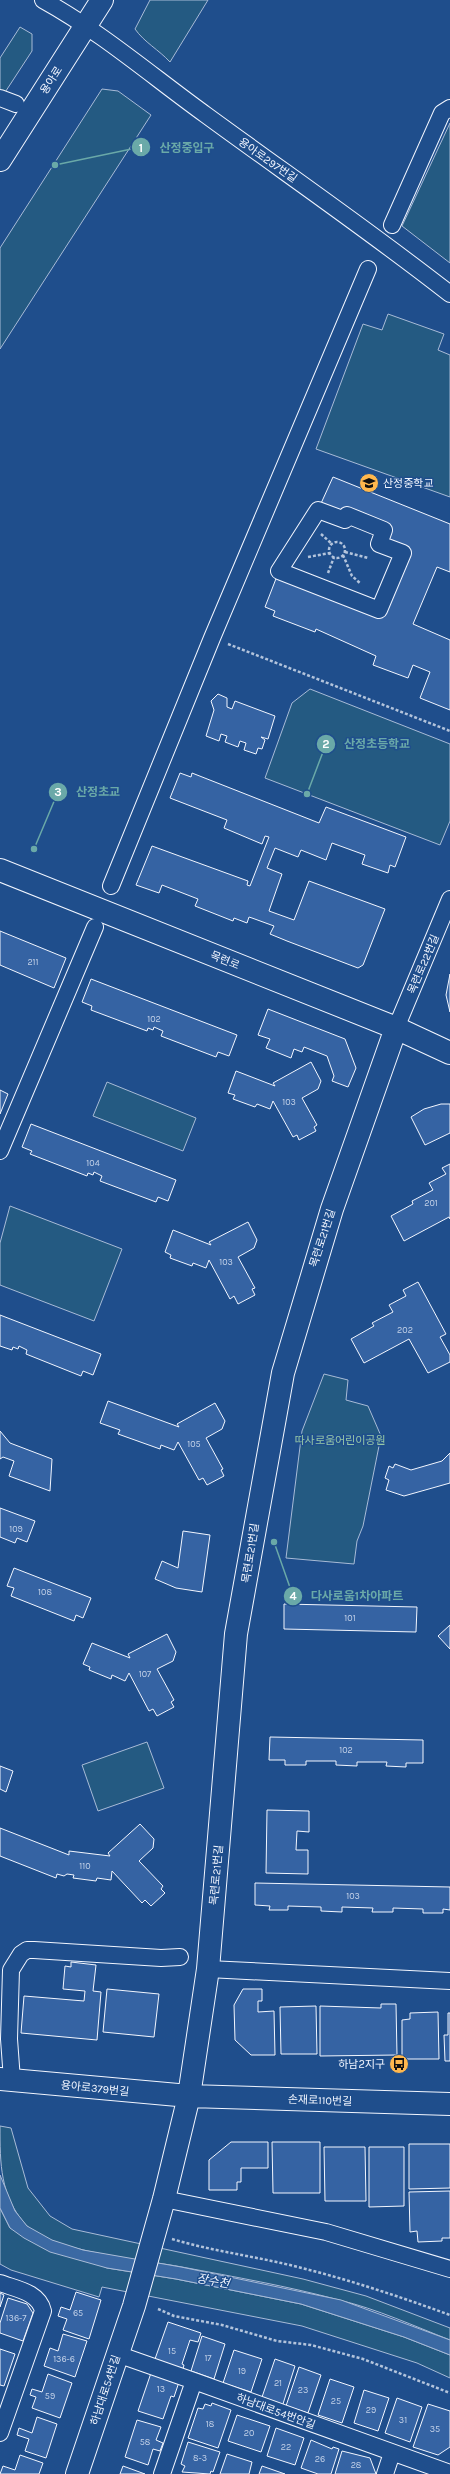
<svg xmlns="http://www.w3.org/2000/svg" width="450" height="2474" font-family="Karla,'Noto Sans KR',sans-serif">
	<rect width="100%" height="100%" fill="#1f4e8c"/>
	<!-- green -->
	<path fill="#245a82" stroke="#a8bbd7" d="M150,0H208L170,62C159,50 144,42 135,29Z
		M20,27L32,34V51L0,100V58Z
		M102,89L118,91L151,115L0,349V248Z
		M450,123V263L402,226Z
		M388,314L444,334L438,350L450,355V497L316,449L363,324L382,330Z
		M310,689L450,744V821L440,845L265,778L292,703Z
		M107,1082L196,1118L183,1151L93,1116Z
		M10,1206L122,1249L94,1321L0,1285V1243Z
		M324,1374L348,1380L346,1400L368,1406L381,1436L363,1526L357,1541L354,1564L286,1558L302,1431Z
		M147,1742L164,1788L98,1811L82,1765Z
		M0,2126L11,2128L28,2188L50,2216L72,2229L303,2279L366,2296L450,2328V2340C414,2326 377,2309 339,2300C287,2286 235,2277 182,2267C145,2260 51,2252 26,2225C0,2196 0,2164 0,2126Z
		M0,2208L10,2228L107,2268L176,2279L301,2304L404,2337L450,2355V2378L417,2363L302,2326L102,2287L99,2297L11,2270L0,2264Z"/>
	<!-- water -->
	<path fill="#3b69a3" stroke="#a8bbd7" d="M0,2175L15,2211L27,2226L52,2240L83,2250L181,2267L341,2300L450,2340V2355L404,2337L301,2304L176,2279L107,2268L50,2252L24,2238L10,2228L0,2208Z"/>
	<!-- building -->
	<path fill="#3563a3" stroke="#f2f6ff" d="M333,477L450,524V572L437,567L413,624L450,640V710L420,698L430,672L413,665L408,678L373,665L376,656L316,629L315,632L273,616L275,611L265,607L279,571L379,610L403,553L379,544L384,530L318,510Z
		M218,694L227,698V707L232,709L235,701L275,716L268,739L261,737L265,740L262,749L258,748L256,754L244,750L246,743L240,741L238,747L225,742L227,736L221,734L219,741L206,736L214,710L211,701Z
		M180,773L191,777L192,773L319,823L326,807L406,837L395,867L390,865L388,873L362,864L365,855L332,843L326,860L301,850L298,857L275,848L267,868L282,874L269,911L294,920L309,881L385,909L363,965L358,968L287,941L270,934L274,926L252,918L249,917L247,923L234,918L233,921L195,906L198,899L162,885L159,893L136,885L152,846L248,881L247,885L250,886L269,837L265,836L262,844L224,828L227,820L170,798Z
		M0,931L66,958L54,988L0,965Z
		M450,974V1012L446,995Z
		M91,979L237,1035L229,1056L218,1052L216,1057L161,1036L163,1031L154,1027L153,1030L148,1028L147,1031L91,1010L92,1006L82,1002Z
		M268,1009L345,1039L356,1068L348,1087L332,1081L334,1076L327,1056L304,1047L302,1052L294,1049L291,1058L266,1048L270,1039L258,1035Z
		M311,1062L321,1081L318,1089L302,1098L317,1125L314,1127L316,1131L299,1140L297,1135L293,1137L273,1101L270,1109L257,1104L255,1107L233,1099L235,1095L228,1093L236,1071L275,1086L273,1083Z
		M0,1090L8,1094L0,1114Z
		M441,1104H450V1133L425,1145L411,1117L424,1109Z
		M31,1124L176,1180L168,1201L158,1197L156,1202L100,1181L102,1176L94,1172L93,1175L88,1173L87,1176L30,1154L32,1151L22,1147Z
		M450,1164V1219L449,1217L404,1241L391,1216L413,1204L412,1201L433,1190L429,1183L446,1174L442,1168Z
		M248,1222L257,1240L254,1248L238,1257L255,1288L252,1289L255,1295L238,1304L234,1296L230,1299L209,1260L206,1268L193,1263L192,1266L170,1258L171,1255L165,1252L173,1230L211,1245L209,1242Z
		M418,1282L446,1334L440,1337L450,1355V1362L428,1373L409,1339L364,1363L351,1339L374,1326L372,1323L393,1312L389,1305L406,1296L403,1290Z
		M0,1315L101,1354L93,1375L83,1371L81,1376L26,1354L27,1350L19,1346L18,1349L13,1347L12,1350L0,1346Z
		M108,1401L179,1427L177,1424L215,1403L225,1421L222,1429L206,1438L223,1469L221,1470L224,1476L207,1485L203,1478L199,1480L178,1442L174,1450L161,1445L160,1449L118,1434L120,1430L100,1423Z
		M0,1431L10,1443L52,1459L50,1491L9,1476L14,1461L3,1457L0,1459Z
		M450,1453V1483L404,1496L386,1490L389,1480L385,1478L389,1466L393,1468L395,1464L411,1470L442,1461Z
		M0,1508L35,1521L27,1542L17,1538L15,1543L0,1537Z
		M183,1531L210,1535L202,1592L176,1588L155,1579L162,1561L178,1568Z
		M14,1568L91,1598L83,1618L76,1615L74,1621L11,1596L14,1588L7,1586Z
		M284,1604L417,1607L416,1632L284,1629Z
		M450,1625V1649L438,1636Z
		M167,1634L176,1652L173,1661L157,1669L174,1700L171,1702L174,1707L157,1716L153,1709L149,1711L129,1673L125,1681L112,1675L111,1679L89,1670L90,1667L83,1664L92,1643L130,1658L128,1654Z
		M270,1737L423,1740V1763H406V1767L386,1766L387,1762H357V1766L336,1765V1761H306V1765H285V1760H269Z
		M0,1766L13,1771L6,1792L0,1789Z
		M267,1810L309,1811V1832L297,1831L296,1850H308V1874L266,1873Z
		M140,1824L154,1839L153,1848L139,1861L163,1886L161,1889L165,1893L151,1906L145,1900L142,1903L112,1871L111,1880L97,1878L96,1881L73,1878L74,1875L67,1874L64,1876L57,1874L56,1878L0,1856V1828L69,1855V1851L110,1856L108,1853Z
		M255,1883L450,1887V1910L443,1909V1913H423V1909L393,1908V1912H372L373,1908L342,1907V1912L321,1911V1907L288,1906V1910H269L270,1906L255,1905Z
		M71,1962L96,1965L93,1991L101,1992L97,2040L21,2033L24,1996L84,2001L85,1991L63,1989L65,1966L71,1967Z
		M107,1989L159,1994L154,2037L103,2032Z
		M243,1989H262V2001H258V2012L274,2011L275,2055H251L235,2040L234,2005Z
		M381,2004H396L397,2055L320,2056V2006L381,2008Z
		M316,2006L317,2054H281L280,2007Z
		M438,2012L439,2059H402V2020L410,2019V2013Z
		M448,2013H450V2061H445L444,2035H448Z
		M231,2142H268V2168H241V2182H237V2190H209V2160Z
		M272,2142H320V2193H273Z
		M409,2144H450V2188L409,2189Z
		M324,2147H365L366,2201H325Z
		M369,2147H404V2206L369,2207Z
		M450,2191V2238H442V2241L418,2242L417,2231L410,2232L409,2192Z
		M76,2292L101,2300L89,2339L63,2330L67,2319L58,2316L61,2307L70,2310Z
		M0,2293L4,2295L0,2307Z
		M8,2298L27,2304L33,2313L23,2341L0,2333V2323Z
		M168,2322L201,2333L198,2342L190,2340L182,2364L184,2365L183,2369L155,2359Z
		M63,2334L87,2341L75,2377L44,2366L50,2348L58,2351Z
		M202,2336L225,2344L214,2379L191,2371Z
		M0,2349L15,2354L4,2386L0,2385Z
		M234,2350L262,2359L251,2392L223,2383Z
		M275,2359L295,2366L282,2407L261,2400Z
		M299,2367L321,2375L308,2413L286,2406Z
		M152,2370L179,2382L174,2397L171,2396L163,2419L138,2411Z
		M48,2374L72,2383L60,2418L32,2408L36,2397L30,2395L32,2389L42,2392Z
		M330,2379L354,2387L342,2423L318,2415Z
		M364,2390L389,2398L378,2431L354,2423Z
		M397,2398L422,2407L410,2442L385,2433Z
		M212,2403L231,2410L218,2448L188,2438L198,2408L203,2409L205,2404L211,2406Z
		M428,2404L450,2411V2447L438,2455L413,2447Z
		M237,2415L270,2426L261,2452L228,2441Z
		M37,2417L57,2424L46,2458L25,2451L29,2439L17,2435L19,2428L32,2433Z
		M137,2420L161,2427L156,2440L163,2443L160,2451L153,2449L148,2465L125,2457Z
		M276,2428L304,2438L295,2465L267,2456Z
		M311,2440L332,2449L333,2447L339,2449L331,2474H318L301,2468Z
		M188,2442L220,2452L213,2472L211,2471L210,2474L182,2472L185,2466L181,2464Z
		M342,2451L370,2458L376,2474H335Z
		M227,2454L252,2462L249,2474H220Z
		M20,2455L43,2463L39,2474H0L3,2466L15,2470Z
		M123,2466L145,2474H120Z
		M262,2466L285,2474H259Z"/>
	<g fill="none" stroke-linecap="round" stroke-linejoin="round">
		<defs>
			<path id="street" d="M43,0C101,32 152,76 206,115C288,175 371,232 450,294
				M0,98L16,104
				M392,225L442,113L450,108
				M318,510L345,520L347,515L384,530L379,544L403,553L379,610L279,571Z
				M111,886L212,638L368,269
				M396,1028L450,899
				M0,1151L95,927
				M208,1969L450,1981
				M12,2080L9,2039L11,1970L21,1954L27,1950H34L161,1958L180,1957
				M164,2199L326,2232L450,2269
				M0,2283C16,2289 39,2292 43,2311L0,2433
				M117,2354L194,2381
				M162,2474L194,2381L450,2473
				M385,2474L392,2453"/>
			<path id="secondary" d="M0,160L102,0
				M0,870L396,1028L450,1053
				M0,2079L189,2096L450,2104
				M77,2474L134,2306L164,2199L189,2096L208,1969L236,1634L283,1373L332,1209L396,1028"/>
		</defs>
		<!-- street casing -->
		<use href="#street" stroke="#f2f6ff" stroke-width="18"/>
		<!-- secondary casing -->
		<use href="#secondary" stroke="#f2f6ff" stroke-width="24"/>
		<!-- path -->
		<path stroke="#b3c4dc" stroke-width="2.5" stroke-dasharray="3 2" stroke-linecap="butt" d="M321,534L332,544
			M329 550a8 8 0 1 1 16 0a8 8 0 1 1-16 0Z
			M345,552L368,558
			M343,555L352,576L361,584
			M308,557L330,553
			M328,573L334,557
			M228,644L450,731
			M172,2239C212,2251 253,2256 294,2266C347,2279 398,2296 450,2315
			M158,2309L174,2316L222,2325L277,2341L311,2345L363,2359L450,2393"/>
		<!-- street -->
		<use href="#street" stroke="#1f4e8c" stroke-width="16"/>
		<!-- secondary -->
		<use href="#secondary" stroke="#1f4e8c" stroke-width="22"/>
	</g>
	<!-- icons -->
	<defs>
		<symbol id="school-disc" viewBox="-11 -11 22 22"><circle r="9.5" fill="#ffb74d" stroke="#1f4e8c"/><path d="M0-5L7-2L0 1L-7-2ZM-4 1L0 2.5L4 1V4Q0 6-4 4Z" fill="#111"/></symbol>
		<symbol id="bus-disc" viewBox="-11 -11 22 22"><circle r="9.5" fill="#ffb74d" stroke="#1f4e8c"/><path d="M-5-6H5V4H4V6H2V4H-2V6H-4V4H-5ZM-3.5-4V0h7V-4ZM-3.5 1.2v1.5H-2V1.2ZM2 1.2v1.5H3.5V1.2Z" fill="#111"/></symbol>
	</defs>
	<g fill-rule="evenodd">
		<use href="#school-disc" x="358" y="472" width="22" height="22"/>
		<use href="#bus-disc" x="388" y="2053" width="22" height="22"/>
	</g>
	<g text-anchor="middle" stroke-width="3" stroke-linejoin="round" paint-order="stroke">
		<!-- number labels -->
		<g font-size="9" fill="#c3d1e8">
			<text x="33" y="965">211</text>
			<text x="154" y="1022">102</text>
			<text x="289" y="1105">103</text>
			<text x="93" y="1166">104</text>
			<text x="431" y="1206">201</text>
			<text x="226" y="1265">103</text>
			<text x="405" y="1333">202</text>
			<text x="194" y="1447">105</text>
			<text x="16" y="1532">109</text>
			<text x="45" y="1595">108</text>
			<text x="350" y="1621">101</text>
			<text x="145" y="1677">107</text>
			<text x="346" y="1753">102</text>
			<text x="85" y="1869">110</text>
			<text x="353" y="1899">103</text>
			<text x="78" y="2316">65</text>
			<text x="16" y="2321">136-7</text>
			<text x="172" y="2354">15</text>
			<text x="208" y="2361">17</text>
			<text x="64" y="2362">136-6</text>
			<text x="242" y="2374">19</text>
			<text x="278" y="2386">21</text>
			<text x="161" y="2392">13</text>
			<text x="303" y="2393">23</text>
			<text x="50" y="2399">59</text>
			<text x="336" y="2404">25</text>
			<text x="371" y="2413">29</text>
			<text x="403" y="2423">31</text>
			<text x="210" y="2427">18</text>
			<text x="435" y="2432">35</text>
			<text x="249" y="2436">20</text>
			<text x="145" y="2445">58</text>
			<text x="286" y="2450">22</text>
			<text x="200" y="2461">8-3</text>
			<text x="320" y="2462">26</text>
			<text x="356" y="2468">28</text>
		</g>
		<!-- street labels -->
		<g font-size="11" fill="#f2f6ff" stroke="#1f4e8c">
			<text transform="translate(51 80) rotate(-57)" y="4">용아로</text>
			<text transform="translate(268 160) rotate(35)" y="4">용아로297번길</text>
			<text transform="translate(225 960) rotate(22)" y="4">목련로</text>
			<text transform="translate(423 964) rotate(-67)" y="4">목련로22번길</text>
			<text transform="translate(322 1238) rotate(-72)" y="4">목련로21번길</text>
			<text transform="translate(250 1553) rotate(-81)" y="4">목련로21번길</text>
			<text transform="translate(216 1875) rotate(-85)" y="4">목련로21번길</text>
			<text transform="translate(95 2088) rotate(6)" y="4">용아로379번길</text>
			<text transform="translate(320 2100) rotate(2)" y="4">손재로110번길</text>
			<text transform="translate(105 2390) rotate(-72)" y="4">하남대로54번길</text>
			<text transform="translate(276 2411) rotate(20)" y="4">하남대로54번안길</text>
		</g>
		<!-- poi labels -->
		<g font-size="11" fill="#f2f6ff" stroke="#1f4e8c" text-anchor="start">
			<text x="383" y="487">산정중학교</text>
			<text x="385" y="2068" text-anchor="end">하남2지구</text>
		</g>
		<!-- park labels -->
		<g font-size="11" fill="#97c8a6" stroke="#1f4e8c">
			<text x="340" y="1444">따사로움어린이공원</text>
		</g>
		<!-- water labels -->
		<g font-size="12" font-style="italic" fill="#f2f6ff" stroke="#1f4e8c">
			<text transform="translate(213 2281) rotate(10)" y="4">장수천</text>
		</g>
	</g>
	<!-- callouts -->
	<path fill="none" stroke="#6aa9a8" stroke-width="1.5" d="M55 165L141 147M307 794L326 744M34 849L58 792M274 1542L293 1596"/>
	<g fill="#6aa9a8" stroke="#1f4e8c" stroke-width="1.5">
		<circle cx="55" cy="165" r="4"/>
		<circle cx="307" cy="794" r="4"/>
		<circle cx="34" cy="849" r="4"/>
		<circle cx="274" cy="1542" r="4"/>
		<circle cx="141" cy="147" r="10"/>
		<circle cx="326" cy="744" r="10"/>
		<circle cx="58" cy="792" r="10"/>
		<circle cx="293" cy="1596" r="10"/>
	</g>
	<g font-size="12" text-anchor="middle" font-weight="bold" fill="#fff">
		<text x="141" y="152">1</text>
		<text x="326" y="748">2</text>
		<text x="58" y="796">3</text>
		<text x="293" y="1600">4</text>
	</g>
	<g font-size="12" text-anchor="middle" font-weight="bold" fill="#6aa9a8" stroke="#1f4e8c" stroke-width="3" stroke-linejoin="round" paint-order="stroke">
		<text x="187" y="152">산정중입구</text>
		<text x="377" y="748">산정초등학교</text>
		<text x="98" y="796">산정초교</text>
		<text x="357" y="1600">다사로움1차아파트</text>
	</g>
</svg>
